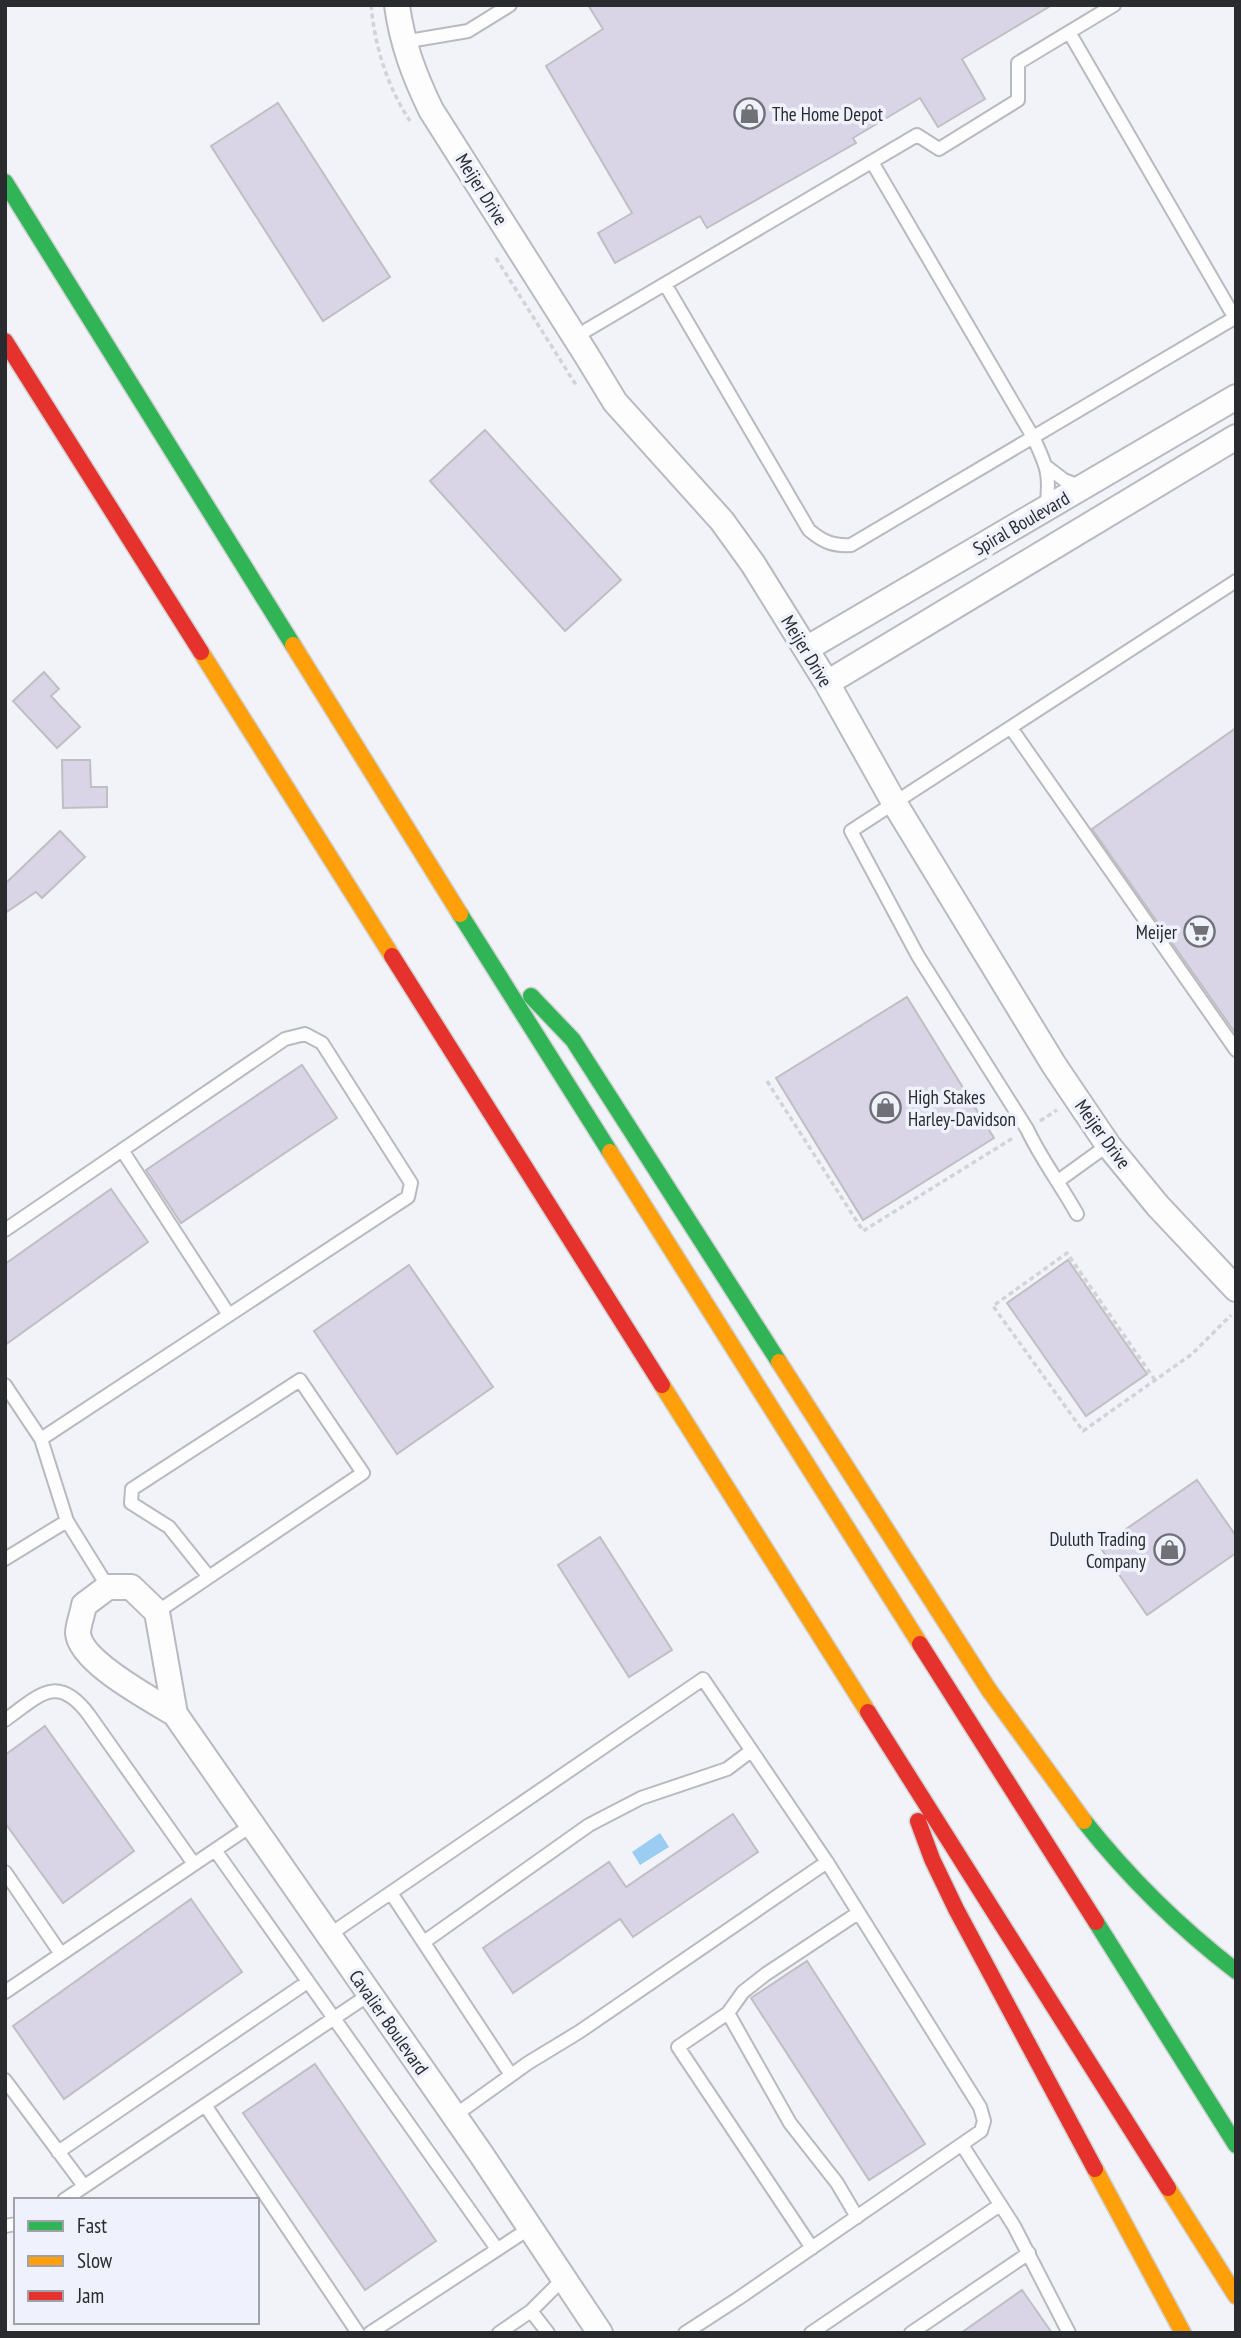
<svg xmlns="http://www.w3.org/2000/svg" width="1241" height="2338" font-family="'PT Sans Narrow',sans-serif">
	<rect width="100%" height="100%" fill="#f2f3f9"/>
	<!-- water -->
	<path fill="#9bccf2" d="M660,1833L669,1847L640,1865L632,1852Z"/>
	<!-- building -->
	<path fill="#d9d5e6" stroke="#bfbfc3" stroke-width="2" d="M588,5H1052L962,59L985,99L938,127L920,98L853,138L856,143L707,228L700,216L615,263L598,233L632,213L546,66L603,29Z
		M278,103L390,277L323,321L211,146Z
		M485,430L621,580L565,631L430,481Z
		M44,672L59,689L51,696L80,727L57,748L13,701Z
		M1236,728V1034L1092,829Z
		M62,760H90L91,787H107V807L63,808Z
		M60,831L85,857L42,898L36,892L5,913V884Z
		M907,997L994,1138L863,1220L776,1078Z
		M302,1065L337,1118L181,1223L146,1170Z
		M111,1189L148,1242L5,1345V1264Z
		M1068,1260L1147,1374L1086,1416L1007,1303Z
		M409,1265L493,1387L397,1454L314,1331Z
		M1197,1480L1236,1536V1553L1147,1615L1100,1547Z
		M600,1537L672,1650L629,1677L558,1565Z
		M45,1726L134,1851L63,1903L5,1823V1755Z
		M733,1814L758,1852L633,1937L620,1919L513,1993L483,1948L609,1862L626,1887Z
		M191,1899L242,1972L64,2099L13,2026Z
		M807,1961L925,2144L869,2180L751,1998Z
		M315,2064L436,2241L365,2290L243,2113Z
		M1022,2290L1052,2333H961Z"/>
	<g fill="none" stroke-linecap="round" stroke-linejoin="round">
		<defs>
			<path id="lane" d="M1069,32L1236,320
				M403,42L468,31L510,5
				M872,162L1033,437C1047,466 1051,476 1046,508
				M665,284L809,530C823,542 833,546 851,545L1236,317
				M575,337L917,135L939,149L1018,100V63L1114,5
				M1047,467L1064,480L1082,487
				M1011,728L1236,1050
				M122,1150L229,1315
				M1058,1181L1108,1145
				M1077,1214C1061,1185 1041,1159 1027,1129L918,956L851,831L1236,581
				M5,1230L285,1039L305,1034L322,1043L411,1183L408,1197L41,1439L67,1521L108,1587
				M5,1385L41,1439
				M5,1559L67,1521
				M157,1612L363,1473L300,1380L132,1489L131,1503L169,1527L209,1577
				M5,1720C39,1696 57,1672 89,1715L194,1864
				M215,1850L497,2249
				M5,1872L61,1954
				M391,1893L511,2075
				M329,1935L703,1679L827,1862L980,2107L984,2121L981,2131L739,2298L685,2333
				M424,1942L589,1825L641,1798L727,1769L751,1751
				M5,1992L252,1825
				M728,2013L790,2123L837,2183L857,2217
				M5,2080L84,2186
				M205,2105L358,2333
				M454,2116L528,2063L579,2032L827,1862
				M962,2145L1014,2226L1069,2333
				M58,2152L306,1983
				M64,2200L370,1994
				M5,2226L16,2224
				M812,2248L678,2047L728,2013L743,1992L766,1974L858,1913
				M531,2311L548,2333
				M370,2333L530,2228
				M499,2333L531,2311L564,2278
				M811,2333L1000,2205
				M911,2333L1029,2253"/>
			<path id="street" d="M397,5C402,43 414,75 431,110L587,356L615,402L722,521L753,564L827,683L895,804L1054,1065L1108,1145L1158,1206L1236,1289
				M806,649L1236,397
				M827,683L1236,437
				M175,1714L157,1612L131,1587H108L84,1605C83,1613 78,1625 78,1633C80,1662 151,1699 175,1714L481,2154L600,2333"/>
			<path id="fast" d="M5,182L293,645
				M460,914L610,1152
				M531,996L573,1040L779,1362
				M1084,1821C1129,1878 1179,1927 1236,1971
				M1096,1922L1236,2145"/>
			<path id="slow" d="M293,645L460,914
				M201,652L392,956
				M610,1152L920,1644
				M779,1362L989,1690L1084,1821
				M662,1385L868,1712
				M1095,2169L1183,2333
				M1168,2188L1236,2296"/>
			<path id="jam" d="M5,341L201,652
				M392,956L662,1385
				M920,1644L1096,1922
				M868,1712L1168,2188
				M918,1821L932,1859L956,1909L1095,2169"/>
		</defs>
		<!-- lane casing -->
		<use href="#lane" stroke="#b9babf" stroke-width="16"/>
		<!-- street casing -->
		<use href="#street" stroke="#b9babf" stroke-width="28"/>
		<!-- fast casing -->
		<use href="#fast" stroke="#d0d1d3" stroke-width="19"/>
		<!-- slow casing -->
		<use href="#slow" stroke="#d0d1d3" stroke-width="19"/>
		<!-- jam casing -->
		<use href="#jam" stroke="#d0d1d3" stroke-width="19"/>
		<!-- path -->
		<path stroke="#d2d3d5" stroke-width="3.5" stroke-dasharray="5 3.5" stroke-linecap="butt" d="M371,5C375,47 387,86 410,121
			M496,258L576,385
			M767,1081L863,1231L1013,1138
			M1040,1121L1057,1110
			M1155,1380L1067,1253L993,1306L1083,1431L1192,1354L1231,1315"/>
		<!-- lane -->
		<use href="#lane" stroke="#fdfdfe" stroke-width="12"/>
		<!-- street -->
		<use href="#street" stroke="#fdfdfe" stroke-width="24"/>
		<!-- fast -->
		<use href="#fast" stroke="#30b455" stroke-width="16"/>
		<!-- slow -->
		<use href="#slow" stroke="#ff9f0a" stroke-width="16"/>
		<!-- jam -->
		<use href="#jam" stroke="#e5322d" stroke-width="16"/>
	</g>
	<!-- icons -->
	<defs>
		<symbol id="shop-ring" viewBox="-11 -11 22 22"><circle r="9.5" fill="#eff2fc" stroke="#707176" stroke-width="1.5"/><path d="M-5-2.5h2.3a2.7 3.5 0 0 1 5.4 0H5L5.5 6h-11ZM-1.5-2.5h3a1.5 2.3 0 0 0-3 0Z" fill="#707176"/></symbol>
		<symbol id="supermarket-ring" viewBox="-11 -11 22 22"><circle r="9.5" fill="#eff2fc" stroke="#707176" stroke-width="1.5"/><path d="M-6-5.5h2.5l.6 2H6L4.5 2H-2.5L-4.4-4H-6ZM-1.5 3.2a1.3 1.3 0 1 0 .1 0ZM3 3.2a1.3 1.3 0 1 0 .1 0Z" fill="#707176"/></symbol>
	</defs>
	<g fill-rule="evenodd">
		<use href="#shop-ring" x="732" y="96" width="35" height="35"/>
		<use href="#supermarket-ring" x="1182" y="914" width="35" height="35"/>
		<use href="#shop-ring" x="868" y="1090" width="35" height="35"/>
		<use href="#shop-ring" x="1152" y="1532" width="35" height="35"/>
	</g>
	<g text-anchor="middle" stroke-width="7" stroke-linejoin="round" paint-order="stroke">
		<!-- poi labels -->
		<g font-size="19" fill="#2a2b2f" stroke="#eff2fc" text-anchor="start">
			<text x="772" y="121">The Home Depot</text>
			<text x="1177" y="939" text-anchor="end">Meijer</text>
			<text x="908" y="1104">High Stakes<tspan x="908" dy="22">Harley-Davidson</tspan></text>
			<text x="1146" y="1546" text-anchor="end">Duluth Trading<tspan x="1146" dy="22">Company</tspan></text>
		</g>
		<!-- street labels -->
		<g font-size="19" fill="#2a2b2f" stroke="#eff2fc">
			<text transform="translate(482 189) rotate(58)" y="7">Meijer Drive</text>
			<text transform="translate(1021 523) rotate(-30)" y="7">Spiral Boulevard</text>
			<text transform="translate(807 651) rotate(59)" y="7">Meijer Drive</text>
			<text transform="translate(1103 1134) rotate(54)" y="7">Meijer Drive</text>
			<text transform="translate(389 2022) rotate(55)" y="7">Cavalier Boulevard</text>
		</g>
	</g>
	<!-- border -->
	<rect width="1241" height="2338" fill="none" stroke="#2a2b2f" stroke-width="14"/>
	<!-- legend -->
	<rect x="14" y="2198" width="245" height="126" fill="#eff2fc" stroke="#a0a2aa" stroke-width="2"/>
	<rect x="28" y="2221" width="35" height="10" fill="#30b455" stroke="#a0a2aa" stroke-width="2"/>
	<text x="77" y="2233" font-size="21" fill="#2a2b2f">Fast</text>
	<rect x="28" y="2256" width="35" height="10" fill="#ff9f0a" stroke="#a0a2aa" stroke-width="2"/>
	<text x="77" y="2268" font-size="21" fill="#2a2b2f">Slow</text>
	<rect x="28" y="2291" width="35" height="10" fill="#e5322d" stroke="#a0a2aa" stroke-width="2"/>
	<text x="77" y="2303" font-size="21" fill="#2a2b2f">Jam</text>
</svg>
